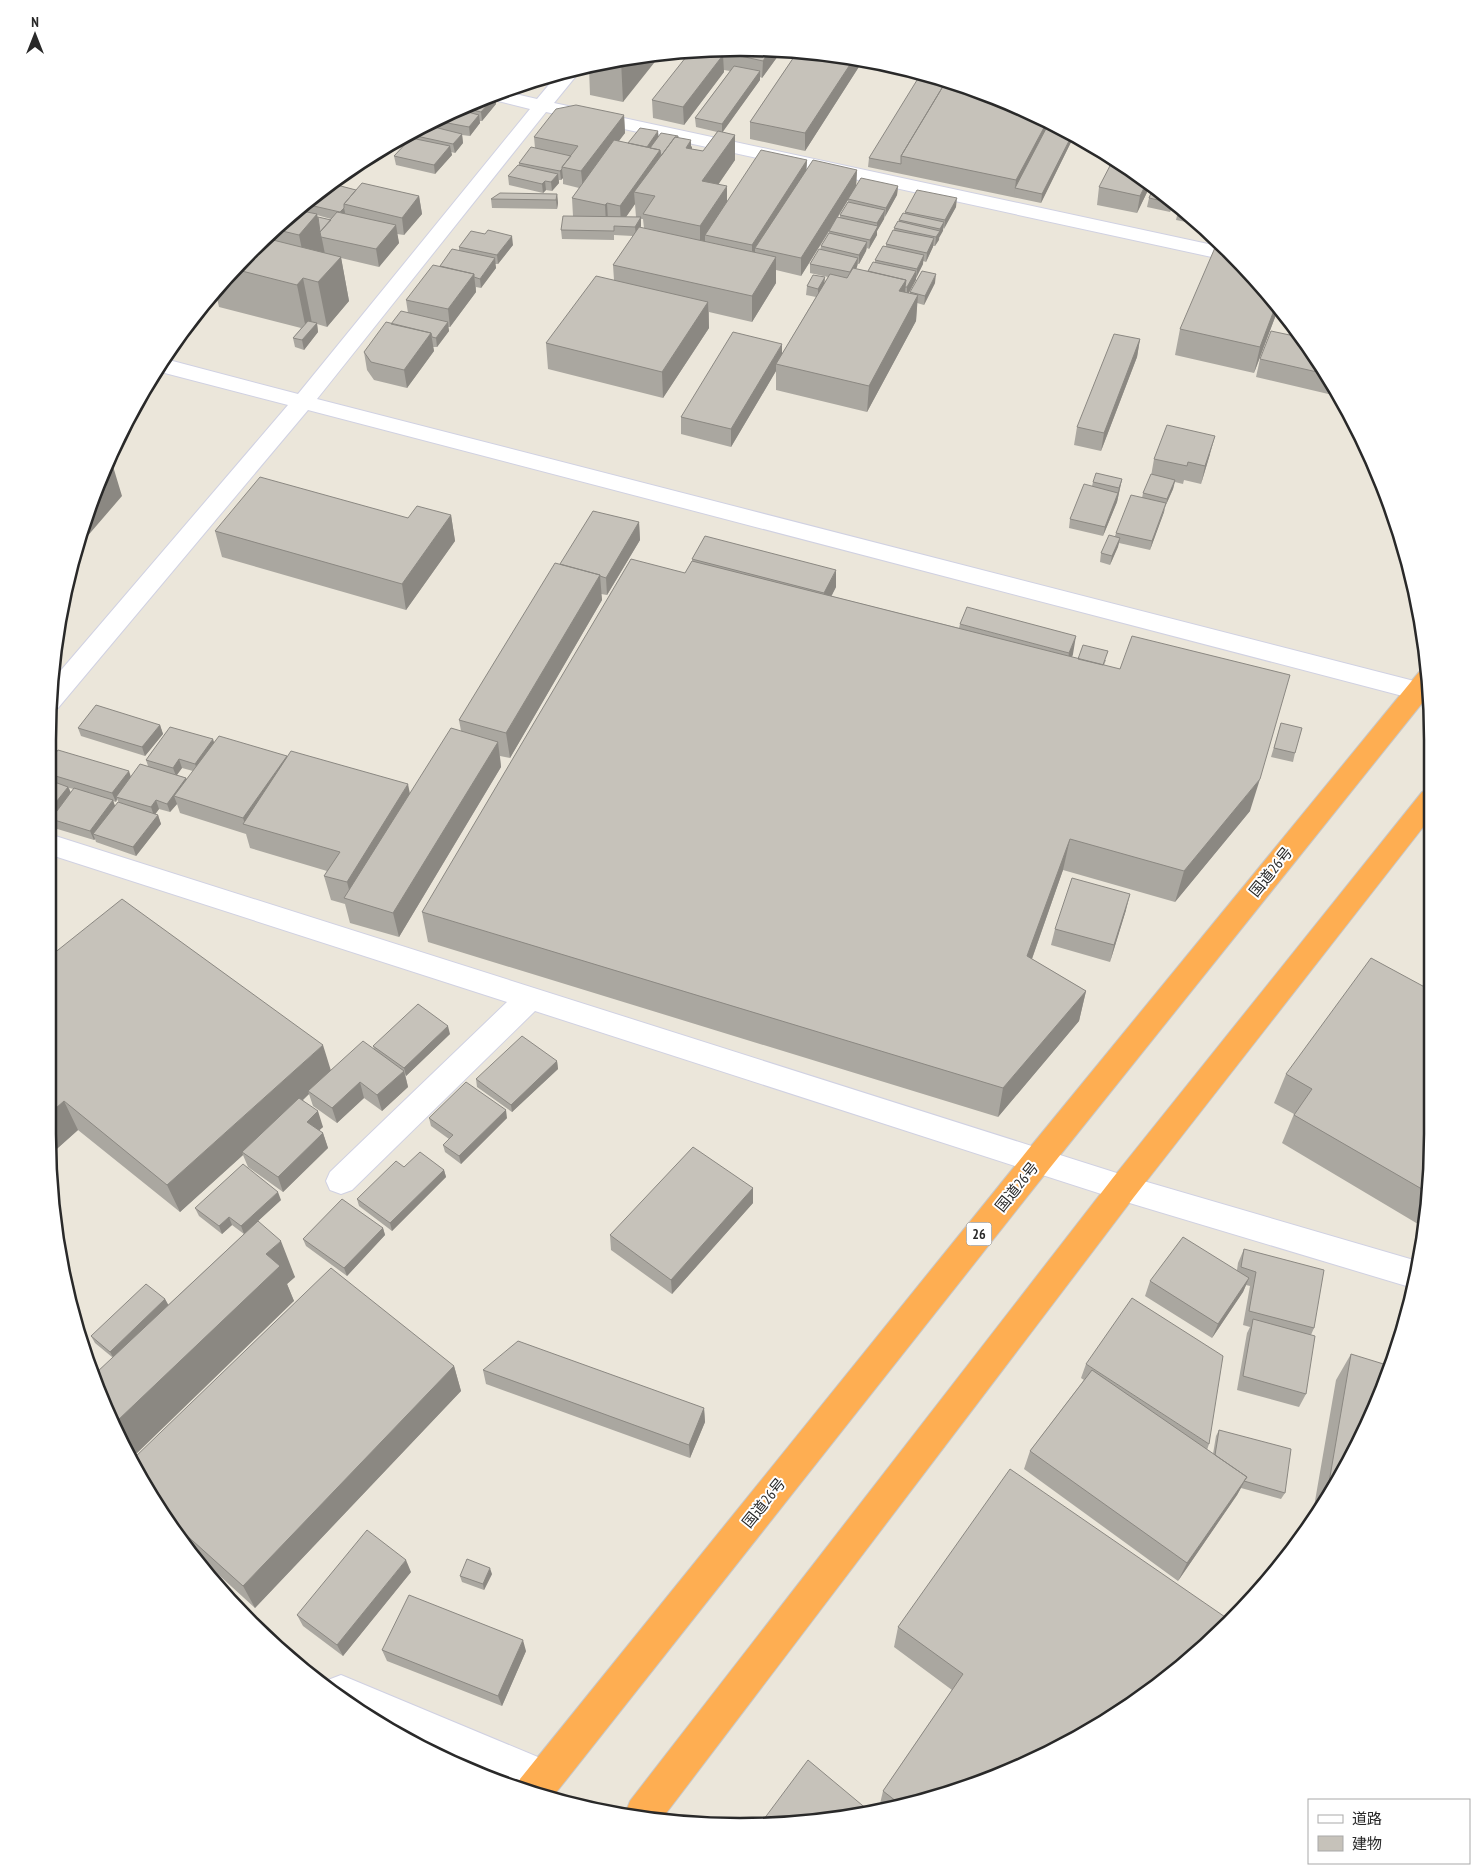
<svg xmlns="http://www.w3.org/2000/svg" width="1480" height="1874" font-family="'PT Sans Narrow','Noto Sans JP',sans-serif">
	<rect width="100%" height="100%" fill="#ebe6da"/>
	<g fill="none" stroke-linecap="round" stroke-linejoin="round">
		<defs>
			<path id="minor" d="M577,70L578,72L576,76L554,103L1222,247L1235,260L1230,261L546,112L317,399L1418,682L1427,685L1430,691L1427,697L1418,700L308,410L58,708L49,711L51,682L288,405L157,371L165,359L298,394L530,109L486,98L502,91L537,99L557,75Z
				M49,834L1123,1175L1417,1261L1420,1262L1413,1288L1123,1201L535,1011L352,1190L341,1194L330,1190L326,1181L330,1172L507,1002L48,854Z
				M341,1675L557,1765L562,1778L557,1791L544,1796L392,1732L327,1683L328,1680Z"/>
			<path id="highway" d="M1426,670L1431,692L1049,1169L551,1799L518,1785L520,1779L1027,1151L1419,672Z
				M1431,789V817L1134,1197L664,1816L626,1811L630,1801L1112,1179L1422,792Z"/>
		</defs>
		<!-- minor casing -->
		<use href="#minor" stroke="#d0d1e2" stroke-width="2"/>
		<!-- highway casing -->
		<use href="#highway" stroke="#c7c7c7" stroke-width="2"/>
		<!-- minor -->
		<use href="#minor" fill="#fff" fill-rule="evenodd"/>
		<!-- highway -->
		<use href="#highway" fill="#feae52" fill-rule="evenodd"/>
	</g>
	<!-- wall -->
	<path fill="#aaa7a0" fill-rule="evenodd" d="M783,49L762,78L760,77V80L722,132L735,135V160L718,184L727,202L807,160L806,170H857L856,186H898L897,195L885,216L884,219L877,231V235L869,249L867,248L866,251L859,264H858L856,269L868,271L875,262V260L886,247V244L894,230V228L899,222V220L905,213V212L956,207L943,229L935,246H933L926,262L923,261V264L909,293L910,294V292L935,283L924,305L917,303L916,321L867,412L776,390V371L731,447L681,434V417L782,354L816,297L806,295L807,286L825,277L824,283L828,277L810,273V264L820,250L821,246L829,233V231L832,227L801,276L776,270V283L752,322L709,312V328L663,398L548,369L546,343L614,280L613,265L633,236L614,235V240L562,239L561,230L573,216L572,198L579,188L563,184V178L561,180H559V183L552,191L546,190L543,193L509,185L508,176L519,165V163L535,148L534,137L624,115L625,133L618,141L628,143L658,137L678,136V138L691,146L692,149L703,151L717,132L696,127L695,118L730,71L724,70V72L684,125L653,118L652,100L715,53V51ZM848,200V202L840,215V218L838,217ZM635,204L636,217H626ZM641,219H643L644,228H640L641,226Z
		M798,51L862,62L805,151L750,139V122Z
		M650,53L623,102L590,95L589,68Z
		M493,95L496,104L482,121H480V123L470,136L462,135L463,143L455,153L451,152L452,155L435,174L396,165L394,156L406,143L405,142V138L403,140L397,139Z
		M1047,119L1074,136L1041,203L868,167L869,158Z
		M333,184L356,190L419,196L422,214L404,235L397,234L399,243L379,267L341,258L349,301L327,327L317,324L318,332L304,350L295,347L293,338L301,328L219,307L217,298L205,312L200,311L219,284L284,219ZM317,215L331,219V220L318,217Z
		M1151,184L1137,213L1097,205L1099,187Z
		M557,194L558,203L557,209L492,208L491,199Z
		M1149,198L1174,202L1170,212L1147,207Z
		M1179,207L1196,223V224L1176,220Z
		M513,245L498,264H495L496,268L481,288L476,287V292L450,327H448L449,331L437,347H433L434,351L407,388L374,380L367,370L364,352L391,324L408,313L406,300L440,266L459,251V247Z
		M1261,284L1282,313L1277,312L1254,373L1175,355L1180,329Z
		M1299,337L1340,394L1341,397L1256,377L1260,359Z
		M1140,339L1137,357L1101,451L1074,445L1077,427Z
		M1350,417L1355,428L1348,426Z
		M1210,454L1201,484L1184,480L1183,484L1175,482L1173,489L1165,507L1164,512L1150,550L1119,543L1110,565L1100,562L1101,553L1115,536L1116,533L1142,498L1143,493L1151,476L1154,459Z
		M1122,479L1117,502L1103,536L1069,528L1070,519L1092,486L1093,482Z
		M451,515L455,541L406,610L222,557L215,531Z
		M639,522L640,540L607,595L601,594L602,600L510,758L500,756L501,767L399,937L350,923L345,904L331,900L324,876L327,871L250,848L246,834L180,813L177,804L170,812L159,809L155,814L158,815L161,824L136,856L96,842L95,839L94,840L54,828L51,821L49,824V762L131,777L148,766L146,760L214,742L287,757L410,794L461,731L459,720L560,564ZM182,768L193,771L187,780L186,778L177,775ZM69,788L74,789L71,793ZM117,799L119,803L115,806L113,801L116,802Z
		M692,559L836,587L831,596L959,628L960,624L1073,654L1072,657L1078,659L1106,660L1104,665L1250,811L1175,902L1063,870L1032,959L1086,991L1079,1021L998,1117L428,942L422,912L685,573L692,561Z
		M1281,723L1295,753L1293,762L1271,757Z
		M160,725L163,734L145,756L81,736L78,728Z
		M1126,910L1110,962L1051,945L1055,929Z
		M48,958L330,1071L374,1049L373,1046L450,1034L406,1076L405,1074L408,1087L382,1111L364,1098L337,1123L313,1106L309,1094L303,1100L323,1127L319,1130L323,1133L328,1148L283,1192L248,1167L243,1155L180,1212L78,1130L50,1155L48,1134Z
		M557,1061L558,1069L512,1112L477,1087L476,1079Z
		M1286,1074L1432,1134L1423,1227L1282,1143L1294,1114L1274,1103Z
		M429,1118H507L461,1164L445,1152L443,1145L449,1139L431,1126Z
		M404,1167L444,1170L446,1177L392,1231L359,1206L357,1199Z
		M753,1188V1203L672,1294L611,1250L610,1235Z
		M281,1200L258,1221L295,1277L287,1284L294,1301L112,1357L95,1343L91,1336L165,1299L168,1305L244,1234L232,1225L222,1234L199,1216L195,1208Z
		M383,1228L385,1235L347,1276L306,1246L303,1239Z
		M1244,1249L1314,1328L1311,1335L1306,1394L1299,1407L1237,1390L1247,1333L1250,1327L1243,1325L1250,1286L1246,1285L1243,1292L1212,1338L1145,1296L1150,1281L1237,1270L1238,1263Z
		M1351,1354L1380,1399L1316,1519L1311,1524L1336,1380Z
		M1086,1364L1209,1444L1207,1450L1213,1454L1216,1436L1219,1430L1285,1493L1281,1499L1241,1488L1237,1495L1178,1581L1024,1469L1030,1451L1084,1380L1081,1378Z
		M454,1366L461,1391L255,1608L198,1556L140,1480Z
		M483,1370L704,1408L705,1422L690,1458L486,1384Z
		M411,1572L343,1656L303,1626L297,1615Z
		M492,1574L484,1590L462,1582L460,1576Z
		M1228,1619L919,1803L879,1808L883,1791L952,1690L894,1647L898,1627Z
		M382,1650L526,1651L502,1706L387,1661Z"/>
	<!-- shaded-wall -->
	<path fill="#8b8882" d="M771,49H783L762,78L763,61Z
		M650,53H662L623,102L621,60Z
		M723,55L724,72L684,125L683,107Z
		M853,60L862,62L805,151V133Z
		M760,71V80L722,133V124Z
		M495,96L496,104L482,121L481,112Z
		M479,115L480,123L470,136L469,127Z
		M624,115L625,133L583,189L581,171Z
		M1048,120L1053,123L1015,188L1014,197L1016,180Z
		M658,131L659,140L648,155L643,153Z
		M462,134L463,143L455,153L453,144Z
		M735,135V160L703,207L702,181Z
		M1072,135L1074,136L1041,203L1042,194Z
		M691,140V147L692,146V155L686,148Z
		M450,146L452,155L435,174L434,165Z
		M660,150L661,168L634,192L635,204L621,224L620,206Z
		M807,160L806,178L755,248V258L752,263V245Z
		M562,169L563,178L561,180L560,171Z
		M857,170L856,187L801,276V258Z
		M558,174L559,183L552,191L551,182Z
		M545,181L546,190L543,193L542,184Z
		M1147,182L1151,184L1137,213L1140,196Z
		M727,186V212L705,235V245L700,252V226Z
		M898,186L897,195L885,217L886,208Z
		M557,194L558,203L557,209L556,200Z
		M419,196L422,214L404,235L402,218Z
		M957,198L956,207L944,229L945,220Z
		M1172,201L1174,202L1170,212L1172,203Z
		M607,203L608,221L606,223L605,205Z
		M344,208L346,217L340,212Z
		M885,210L884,219L877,231V235L869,249L870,240L877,227V223Z
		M317,214L326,259L308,279L299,235Z
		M641,217V226L636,236L635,227Z
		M944,222L943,231L939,238L940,229Z
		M396,225L399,243L379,267L376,249Z
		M940,231L939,240L935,246L936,237Z
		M512,236L513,245L498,264L497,255Z
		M934,238L933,247L926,262L927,253Z
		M867,242L866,251L859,264V255Z
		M924,255L923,264L916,278L917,269Z
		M341,257L349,301L327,327L318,282Z
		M776,257V283L752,322V296Z
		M495,258L496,268L481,288L480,279Z
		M858,258L857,267L849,281L850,272Z
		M916,271V280L907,296V287Z
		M474,274L476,292L450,327L448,309Z
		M936,274L935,283L924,305L925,296Z
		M825,277L824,286L818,298V289Z
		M303,278L312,323L306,329L297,285Z
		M906,280L904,306L899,291Z
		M215,289L217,298L205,312L203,306Z
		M918,295L916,321L867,412L869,386Z
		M708,302L709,328L663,398L662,372Z
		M1276,305L1278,307L1277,312L1254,373L1260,347Z
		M448,322L449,331L437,347L436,338Z
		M317,323L318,332L304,350L302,340Z
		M431,333L434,351L407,388L404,370Z
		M1140,339L1137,357L1101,451L1104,433Z
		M782,344V362L776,364V371L731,447V429Z
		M1215,436L1210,454L1201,484L1205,466Z
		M112,463L122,496L79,546L84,517L106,470Z
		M1122,479L1117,502L1103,536L1105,527L1117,495L1119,488Z
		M1175,480L1173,489L1165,507L1164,512L1150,550L1152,541L1166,505L1167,499Z
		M451,515L455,541L406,610L402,584Z
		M639,522L640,540L607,595L606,578Z
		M1120,538L1118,547L1110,565L1112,556Z
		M836,570V587L824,611V593Z
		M600,575L602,600L510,758L506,733Z
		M1076,636L1073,654L1066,671L1069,653Z
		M160,725L163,734L145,756L142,747Z
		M213,739L216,748L198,772L195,764Z
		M498,742L501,767L399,937L393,913Z
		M287,756L291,773L245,824L243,818Z
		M179,759L182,768L176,776L173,768Z
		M129,771L132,780L116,797L117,799L116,802L112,793Z
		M186,778L189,787L174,796L177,804L170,812L167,804Z
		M1260,779L1250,811L1175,902L1184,871Z
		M408,784L413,809L352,901L347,882Z
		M68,787L72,795L51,819V821L49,824V811Z
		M113,800L116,809L93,834L95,839L94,840L90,831Z
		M156,800L159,809L154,816L151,807Z
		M158,815L161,824L136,856L133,847Z
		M1070,839L1063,870L1022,987L1027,956Z
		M1130,894L1126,910L1110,962L1114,945Z
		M1086,991L1079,1021L998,1117L1003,1088Z
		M448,1026L450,1034L406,1076L404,1068Z
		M323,1045L332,1074L308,1091L309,1094L245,1154L242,1152L243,1155L180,1212L167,1185Z
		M557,1061L558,1069L512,1112L511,1105Z
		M404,1071L408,1087L382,1111L377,1095Z
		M360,1082L364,1098L337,1123L332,1108Z
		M64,1101L78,1130L50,1155L48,1134V1115Z
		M506,1110L507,1118L461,1164L459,1156Z
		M318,1111L323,1127L312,1137L307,1122Z
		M323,1133L328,1148L283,1192L278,1177Z
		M444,1170L446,1177L392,1231L390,1223Z
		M753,1188V1203L672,1294L671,1280Z
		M278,1192L281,1200L244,1234L241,1226Z
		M229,1217L232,1225L222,1234L219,1226Z
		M383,1228L385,1235L347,1276L344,1268Z
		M281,1241L295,1277L287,1284L294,1301L131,1459L116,1422L266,1254Z
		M1249,1278L1243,1292L1212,1338L1218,1324Z
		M165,1299L169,1306L114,1359L110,1352Z
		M82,1337L86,1344L85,1346L81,1338Z
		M454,1366L461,1391L255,1608L243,1586Z
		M704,1408L705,1422L690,1458L689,1445Z
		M1247,1477L1237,1495L1178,1581L1187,1563Z
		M406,1560L411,1572L343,1656L337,1645Z
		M490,1568L492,1574L484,1590L483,1584Z
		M523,1640L526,1651L502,1706L498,1696Z"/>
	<!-- building -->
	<path fill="#c6c2ba" stroke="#8b8882" d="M771,49L763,61L718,51Z
		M798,51L853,60L805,133L750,122Z
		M690,52H708L723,55L683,107L652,100Z
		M734,66L760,71L722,124L695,118Z
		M922,72L957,85L945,83L901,156V164L869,158Z
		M945,83L957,85L1048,120L1016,180L901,156Z
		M493,95L495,96L481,112L464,108Z
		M576,105L624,115L581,171L562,167L578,146L534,137L556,109Z
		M460,110L479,115L469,127L437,121Z
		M1050,121L1072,135L1042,194L1015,188Z
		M426,125L462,134L453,144L407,134Z
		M640,128L658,131L647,147L628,143Z
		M718,131L735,135L702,181L727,186L700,226L643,214L655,196L634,192L675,137L691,140L686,148L703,151Z
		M661,133L678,136V137H675L661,156L660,150L650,148Z
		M411,138L450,146L434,165L394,156Z
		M614,140L660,150L620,206L607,203L605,205L572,198Z
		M531,147L571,156L562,167V169L560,171L519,163Z
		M761,150L807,160L752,245L705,235Z
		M813,160L857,170L801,258L755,248Z
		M1113,160L1147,182L1140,196L1099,187Z
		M518,165L558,174L551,182L545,181L542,184L508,176Z
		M861,178L898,186L886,208L848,199Z
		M362,183L419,196L402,218L344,204Z
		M333,184L356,190L344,204V208L340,212L305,204Z
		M1154,186L1162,191L1172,201V203L1149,198Z
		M917,190L957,198L945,220L905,212Z
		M500,193L557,194L556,200L491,199Z
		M848,202L885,210L877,223L840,215Z
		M1179,207L1185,213L1177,211Z
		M297,210L317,214L299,235L274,229L284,219Z
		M337,212L396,225L376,249L321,237L320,232Z
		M903,213L944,222L940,229L899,220Z
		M563,216L641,217L635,227L614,226V231L561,230Z
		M318,217L331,220L320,232Z
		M837,217L878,226L870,240L829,231Z
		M898,221L940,231L936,237L894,228Z
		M639,227L776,257L752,296L613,265Z
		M488,230L512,236L497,255L459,247L471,231L485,234Z
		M893,230L934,238L927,253L886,244Z
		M829,233L867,242L859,255L821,246Z
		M265,238L341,257L318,282L303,278L297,285L234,269Z
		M1217,243L1261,284L1276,305L1260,347L1180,329Z
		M883,246L924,255L917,269L875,260Z
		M452,249L495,258L480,279L474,277V274L440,266Z
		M819,249L858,258L850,272L810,264Z
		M873,262L916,271L907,287H905L906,280L868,271Z
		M433,265L474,274L448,309L406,300Z
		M853,268L906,280L899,291L918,295L869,386L776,364L830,274L847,278Z
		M922,271L936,274L925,296L910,292Z
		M813,275L825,277L818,289L807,286Z
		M596,276L708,302L662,372L546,343Z
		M401,311L448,322L436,338L432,337L431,333L391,324Z
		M308,321L317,323L302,340L293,338Z
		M386,322L431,333L404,370L371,362L364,352Z
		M1271,331L1299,337L1326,374L1260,359Z
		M733,332L782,344L731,429L681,417Z
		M1114,334L1140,339L1104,433L1077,427Z
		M1167,425L1215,436L1205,466L1188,462L1187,466L1154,459Z
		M109,463H112L106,470Z
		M1096,473L1122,479L1119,488L1093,482Z
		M1151,474L1175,480L1167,499L1143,493Z
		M260,477L408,518L417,506L451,515L402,584L215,531Z
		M1084,484L1118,493L1105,527L1070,519Z
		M1131,495L1166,503L1152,541L1116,533Z
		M593,511L639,522L606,578L600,576V575L560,564Z
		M1109,535L1120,538L1112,556L1101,553Z
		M705,536L836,570L824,593L692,559Z
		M631,559L685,573L692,561L1120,669L1132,636L1290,675L1260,779L1184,871L1070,839L1027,956L1086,991L1003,1088L422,912Z
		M555,563L600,575L506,733L459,720Z
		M967,607L1076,636L1069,653L960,624Z
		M1083,645L1108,651L1103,665L1078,659Z
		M96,705L160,725L142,747L78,728Z
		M1281,723L1302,728L1295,753L1274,748Z
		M170,727L213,739L195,764L179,759L173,768L146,760Z
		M451,728L498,742L393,913L344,898Z
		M219,736L287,756L243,818L174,796Z
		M58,750L129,771L112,793L49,774V762Z
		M291,751L408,784L347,882L324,876L340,852L243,824Z
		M140,764L186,778L167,804L156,800L151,807L116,797Z
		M49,780L68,787L49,811Z
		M74,788L113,800L90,831L51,819Z
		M118,802L158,815L133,847L93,834Z
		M1072,878L1130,894L1114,945L1055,929Z
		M122,899L323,1045L167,1185L64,1101L48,1115V958Z
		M1371,958L1432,991V1134L1427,1192L1294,1115L1312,1089L1286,1074Z
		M418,1004L448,1026L404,1068L373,1046Z
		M522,1036L557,1061L511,1105L476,1079Z
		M363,1041L404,1071L377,1095L360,1082L332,1108L308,1091Z
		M466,1082L506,1110L459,1156L443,1145L453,1135L429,1118Z
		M299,1098L318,1111L307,1122L323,1133L278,1177L242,1152Z
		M693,1147L753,1188L671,1280L610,1235Z
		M420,1152L444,1170L390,1223L357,1199L396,1161L404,1167Z
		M243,1164L278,1192L241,1226L229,1217L219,1226L195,1208Z
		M342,1199L383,1228L344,1268L303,1239Z
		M258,1221L281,1241L266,1254L280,1266L116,1422L96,1373Z
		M1183,1237L1249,1278L1218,1324L1150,1281Z
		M1244,1249L1324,1270L1314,1328L1249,1311L1256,1272L1241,1267Z
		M331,1268L454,1366L243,1586L174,1524L140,1480L132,1460Z
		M146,1284L165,1299L110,1352L91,1336Z
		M1132,1298L1223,1356L1209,1444L1086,1364Z
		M1253,1319L1315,1336L1306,1394L1243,1376Z
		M518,1341L704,1408L689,1445L483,1370Z
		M1351,1354L1390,1366L1380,1399L1326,1500Z
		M1092,1370L1247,1477L1187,1563L1030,1451Z
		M1219,1430L1291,1449L1285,1493L1244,1481L1247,1477L1215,1455Z
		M1010,1469L1228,1619L1197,1654L1086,1734L919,1803L901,1805L883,1791L963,1674L898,1627Z
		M367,1530L406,1560L337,1645L297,1615Z
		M467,1559L490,1568L483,1584L460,1576Z
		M409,1595L523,1640L498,1696L382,1650Z
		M808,1760L868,1810L762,1824L761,1823Z"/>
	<g text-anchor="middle" stroke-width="4" stroke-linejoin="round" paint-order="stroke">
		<!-- shield labels -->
		<rect fill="#fff" stroke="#696969" stroke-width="1" x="966.5" y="1222.5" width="25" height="23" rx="4"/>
		<g font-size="14" font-weight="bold" fill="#292929">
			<text x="979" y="1239">26</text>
		</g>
		<!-- street labels -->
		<g font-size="15" fill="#292929" stroke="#fff">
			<text transform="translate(1271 872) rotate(-51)" y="5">国道26号</text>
			<text transform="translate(1017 1187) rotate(-51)" y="5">国道26号</text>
			<text transform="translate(764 1503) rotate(-51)" y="5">国道26号</text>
		</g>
	</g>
	<!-- crop -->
	<path d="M0 0H1480V1874H0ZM740 56H740A684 684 0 0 1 1424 740V1134A684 684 0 0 1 740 1818H740A684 684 0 0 1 56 1134V740A684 684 0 0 1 740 56Z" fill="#fff" fill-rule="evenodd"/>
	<path fill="none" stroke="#292929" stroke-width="2.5" d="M740 56H740A684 684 0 0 1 1424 740V1134A684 684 0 0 1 740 1818H740A684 684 0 0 1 56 1134V740A684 684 0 0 1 740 56Z"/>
	<!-- legend -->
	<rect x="1308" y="1799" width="162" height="65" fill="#ffffff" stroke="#a9a9a9"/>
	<rect x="1318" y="1815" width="25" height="8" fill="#ffffff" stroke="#a9a9a9"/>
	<text x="1352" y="1824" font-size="15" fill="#292929">道路</text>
	<rect x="1318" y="1836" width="25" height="15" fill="#c6c2ba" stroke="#a9a9a9"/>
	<text x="1352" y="1849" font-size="15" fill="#292929">建物</text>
	<!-- north arrow -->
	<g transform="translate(35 35)" stroke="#ffffff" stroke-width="4" paint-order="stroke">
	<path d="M0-4L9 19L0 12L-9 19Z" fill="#292929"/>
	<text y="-8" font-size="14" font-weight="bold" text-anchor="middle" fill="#292929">N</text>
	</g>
</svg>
